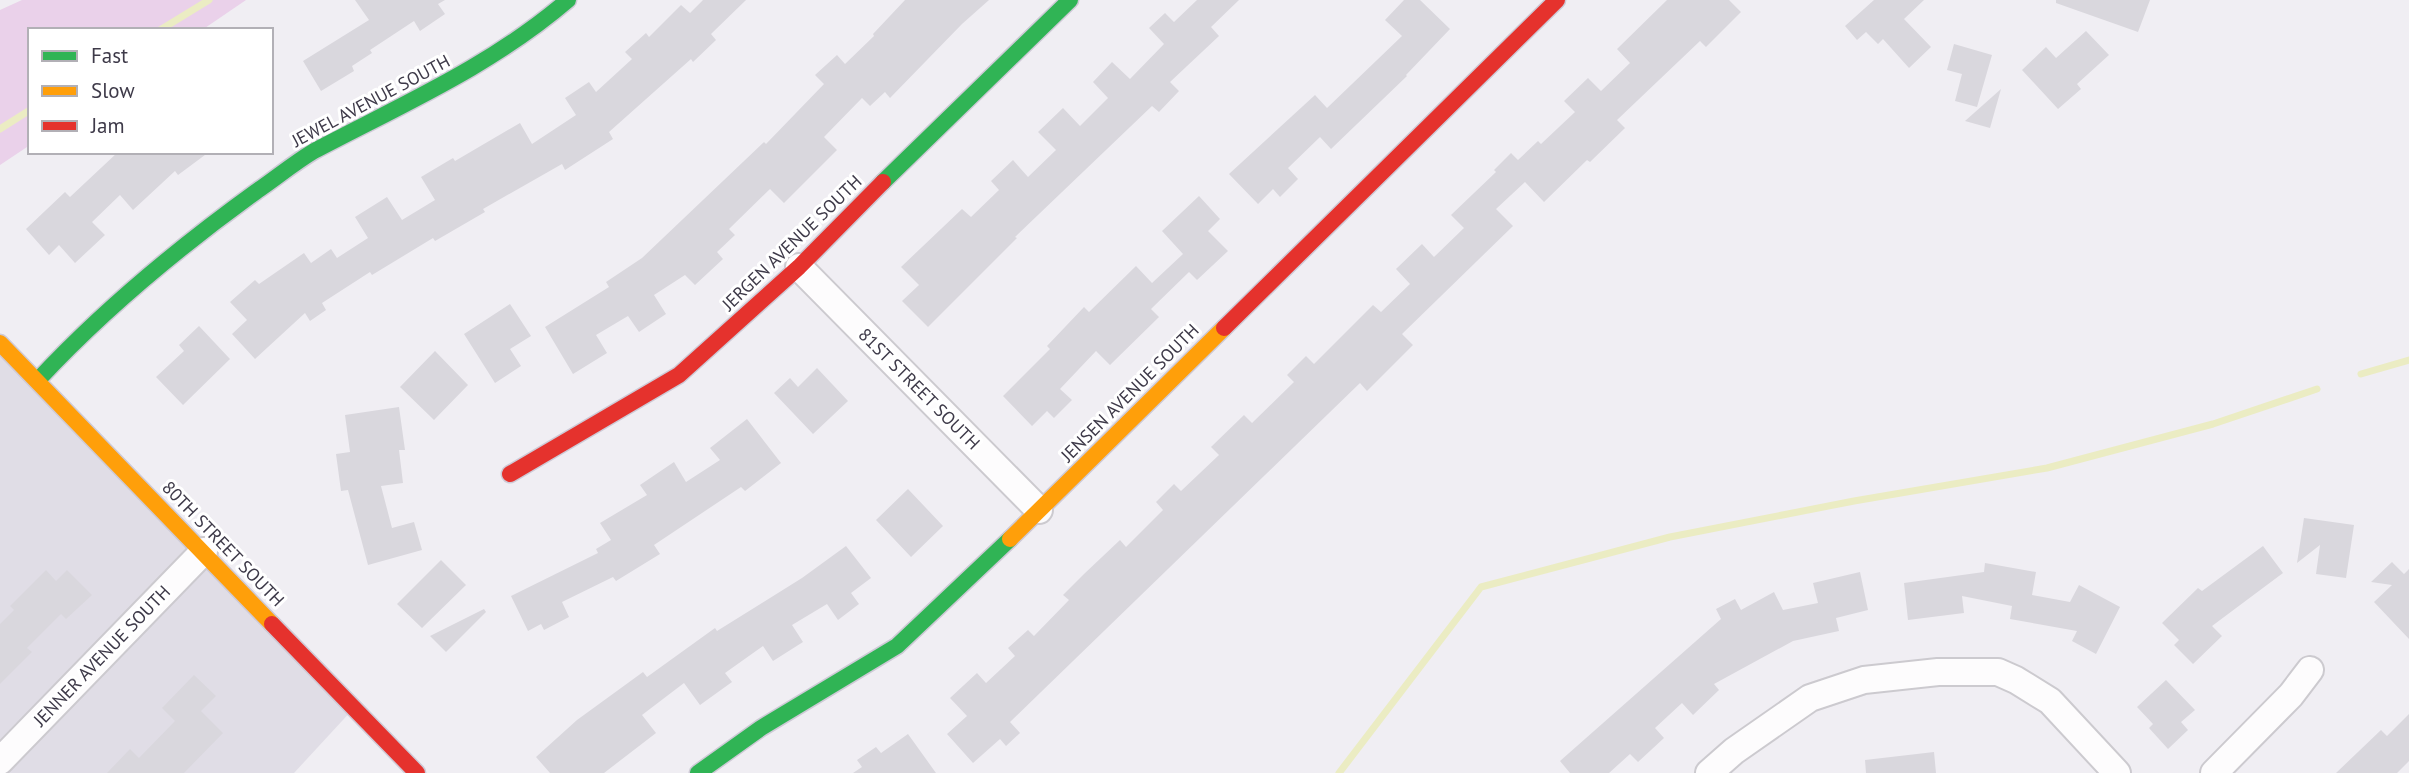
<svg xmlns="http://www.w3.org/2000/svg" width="2409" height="773" font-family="'PT Sans',sans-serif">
	<rect width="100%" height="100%" fill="#f0eef3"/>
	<!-- residential -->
	<path fill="#e0dde6" d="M0,343L354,708L294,773H0Z"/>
	<!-- green -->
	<path fill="#ead1ea" d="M22,0H246L202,30H30V145L0,165V10Z"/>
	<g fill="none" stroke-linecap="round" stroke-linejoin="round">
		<!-- stream -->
		<path stroke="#ebecc3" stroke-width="7" d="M160,30L209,0
			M0,129L30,110
			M2361,374L2409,360
			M1339,773L1481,587L1670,537L1854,501L2047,468L2213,424L2317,389"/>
	</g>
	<!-- building -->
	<path fill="#d9d7dd" d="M355,0H445L438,4L445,14L420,31L414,21L370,50L372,53L352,66L354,71L321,91L303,61L369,20Z
		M703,0H746L711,34L716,40L693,62L691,59L609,132L613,139L565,170L562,164L483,209L485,212L435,241L433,238L372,275L370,272L322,303L326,310L310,321L305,313L255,359L232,334L247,320L230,302L255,280L259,284L304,253L311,263L331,249L337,258L368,238L355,217L387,197L402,220L435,200L421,177L453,158L455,161L520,123L532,144L576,115L565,98L589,82L596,92L632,59L625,52L646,33L649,37L681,5L690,13Z
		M905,0H989L962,24L890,98L885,92L870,106L862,98L824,137L837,150L784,203L770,189L729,229L735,235L717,252L723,259L695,285L685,275L654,295L666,314L639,332L628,316L596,335L607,353L573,374L545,327L609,287L606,282L642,258L764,142L766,144L824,84L815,75L837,55L845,64L874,36L873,34Z
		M1197,0H1239L1211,27L1219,36L1170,82L1179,91L1159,112L1152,106L1015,237L1017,238L928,327L902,301L919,285L901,267L962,209L971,217L999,190L991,181L1013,160L1028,177L1056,150L1038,132L1063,108L1080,126L1108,98L1093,82L1112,62L1130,79L1164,44L1149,28L1165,13L1174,22Z
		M1404,0H1420L1450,29L1406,75L1407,76L1331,149L1320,137L1288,168L1298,179L1280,197L1273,189L1258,204L1229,174L1315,95L1327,108L1402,36L1385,20Z
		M1667,0H1729L1741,12L1706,47L1700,41L1617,120L1625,128L1590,162L1587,160L1544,202L1525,182L1496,209L1513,226L1402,334L1413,345L1367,391L1360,383L1010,722L1020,733L1006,746L1000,739L973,763L947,734L967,716L950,698L977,673L986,683L1015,656L1008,648L1028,630L1034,636L1069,600L1063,595L1084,574L1120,540L1126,547L1163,510L1156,502L1174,484L1181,491L1219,455L1211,447L1244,415L1252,423L1294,382L1287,375L1306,356L1314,364L1373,305L1381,312L1410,284L1396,269L1422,244L1434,257L1464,228L1451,215L1496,172L1494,170L1511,153L1518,160L1538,141L1541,144L1575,112L1564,101L1588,78L1601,91L1630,63L1617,49Z
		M1874,0H1924L1904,19L1931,47L1909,68L1883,39L1878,44L1866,32L1857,40L1845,26Z
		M2056,0H2150L2138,32L2056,3Z
		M2086,31L2109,55L2077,84L2081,89L2058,109L2022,70L2046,47L2056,58Z
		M1954,44L1992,55L1977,107L1955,101L1962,74L1947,70Z
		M2001,89L1990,128L1965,121Z
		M118,152H209L178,175L175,171L133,210L120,195L92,222L105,235L75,263L59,245L49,255L26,229L65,192L70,197Z
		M1199,196L1220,219L1208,231L1228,251L1197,280L1189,272L1151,309L1159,317L1110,365L1096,351L1060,389L1072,400L1054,418L1047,411L1032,426L1003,396L1050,349L1047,346L1084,307L1089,312L1136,266L1152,283L1183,254L1162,231Z
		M510,304L531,336L510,349L521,366L495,383L464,334Z
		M199,326L230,359L183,405L156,377L184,351L179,345Z
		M435,351L468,385L434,420L400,387Z
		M817,368L848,401L813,434L774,393L790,378L798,387Z
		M399,407L405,450H399L403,483L381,486L392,528L414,522L422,550L368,565L348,490L341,491L336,454L350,452L345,415Z
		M747,419L781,463L745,491L741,487L654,545L660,554L616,581L613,577L562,602L569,617L544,630L541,624L528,631L511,596L598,553L596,549L611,540L600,523L647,495L640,485L674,462L686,482L720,460L710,448Z
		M908,489L943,526L911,557L876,520Z
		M2304,518L2354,525L2346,578L2316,574L2320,545L2297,563Z
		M846,546L871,578L851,593L859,604L838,620L827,604L792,625L803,642L773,661L763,646L725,673L732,682L700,705L684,683L642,715L656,733L604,773H550L536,757L577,720L643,672L647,677L715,628L717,631L802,578Z
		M2263,546L2283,573L2212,626L2222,636L2193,664L2174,645L2179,640L2162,623L2198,588L2202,591Z
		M441,560L466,585L422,628L397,604Z
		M2392,562L2404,574L2409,569V639L2374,602L2392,585L2371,582Z
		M1985,563L2036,572L2032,595L2070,602L2079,585L2120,607L2096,654L2072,641L2077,631L2010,619L2012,606L1962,596L1964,613L1908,620L1904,583L1984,572Z
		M46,570L56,581L67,570L92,595L66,619L61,614L27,648L32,652L0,684V624L14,610L10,606Z
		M1860,572L1868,610L1836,618L1839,631L1793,641L1714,684L1719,690L1693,715L1682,703L1655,728L1664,738L1638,762L1630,754L1609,773H1570L1560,761L1721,619L1716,609L1735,599L1741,610L1774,592L1783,610L1818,603L1813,583Z
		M484,609L486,612L446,652L430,636Z
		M194,675L216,696L201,711L223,733L184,773H107L130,749L139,758L175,721L162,708Z
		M2166,680L2195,710L2181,722L2188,730L2168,749L2149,728L2153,724L2137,707Z
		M2409,714V761L2397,773H2336L2381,730L2387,736Z
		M908,734L936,773H853L862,767L857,760L876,747L881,753Z
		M1934,752L1936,773H1866L1865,760Z"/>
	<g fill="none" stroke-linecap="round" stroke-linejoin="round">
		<defs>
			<path id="street" d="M799,267L1039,510
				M0,761L204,551
				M1709,773L1734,751L1810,698L1864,680L1938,672H1998L2016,680L2050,701L2117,773
				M2214,773L2291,695L2310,670"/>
			<path id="fast" d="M883,182L1070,0
				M38,380C104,309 178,248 257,191C276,178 294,163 314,151C403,104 491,66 568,0
				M698,773L761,728L897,646L1010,539"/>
			<path id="slow" d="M0,343L272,624
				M1010,539L1224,328"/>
			<path id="jam" d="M1224,328L1557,0
				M510,474L679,375L799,267L883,182
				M272,624L417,773"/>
		</defs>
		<!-- street casing -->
		<use href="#street" stroke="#cccacf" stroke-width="30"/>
		<!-- fast casing -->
		<use href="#fast" stroke="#cecad6" stroke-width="19"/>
		<!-- slow casing -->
		<use href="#slow" stroke="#cecad6" stroke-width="19"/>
		<!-- jam casing -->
		<use href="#jam" stroke="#cecad6" stroke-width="19"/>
		<!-- street -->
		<use href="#street" stroke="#fdfcfd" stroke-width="26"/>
		<!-- fast -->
		<use href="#fast" stroke="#30b455" stroke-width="16"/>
		<!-- slow -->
		<use href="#slow" stroke="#ff9f0a" stroke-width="16"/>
		<!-- jam -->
		<use href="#jam" stroke="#e5322d" stroke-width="16"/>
	</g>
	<g text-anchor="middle" stroke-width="6" stroke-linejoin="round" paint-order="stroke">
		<!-- street labels -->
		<g font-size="18" fill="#3e3a49" stroke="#fff">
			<text transform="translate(371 101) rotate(-28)" y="6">JEWEL AVENUE SOUTH</text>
			<text transform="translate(792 243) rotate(-44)" y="6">JERGEN AVENUE SOUTH</text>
			<text transform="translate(919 389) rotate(45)" y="6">81ST STREET SOUTH</text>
			<text transform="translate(1130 393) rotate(-45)" y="6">JENSEN AVENUE SOUTH</text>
			<text transform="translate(223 544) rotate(46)" y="6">80TH STREET SOUTH</text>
			<text transform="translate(102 656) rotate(-46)" y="6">JENNER AVENUE SOUTH</text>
		</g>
	</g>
	<!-- legend -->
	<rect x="28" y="28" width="245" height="126" fill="#ffffff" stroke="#b2b0b6" stroke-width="2"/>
	<rect x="42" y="51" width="35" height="10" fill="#30b455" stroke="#b2b0b6" stroke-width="2"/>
	<text x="91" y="63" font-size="21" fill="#3e3a49">Fast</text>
	<rect x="42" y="86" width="35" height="10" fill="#ff9f0a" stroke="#b2b0b6" stroke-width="2"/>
	<text x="91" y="98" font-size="21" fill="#3e3a49">Slow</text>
	<rect x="42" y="121" width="35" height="10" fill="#e5322d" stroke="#b2b0b6" stroke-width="2"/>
	<text x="91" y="133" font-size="21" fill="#3e3a49">Jam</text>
</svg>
